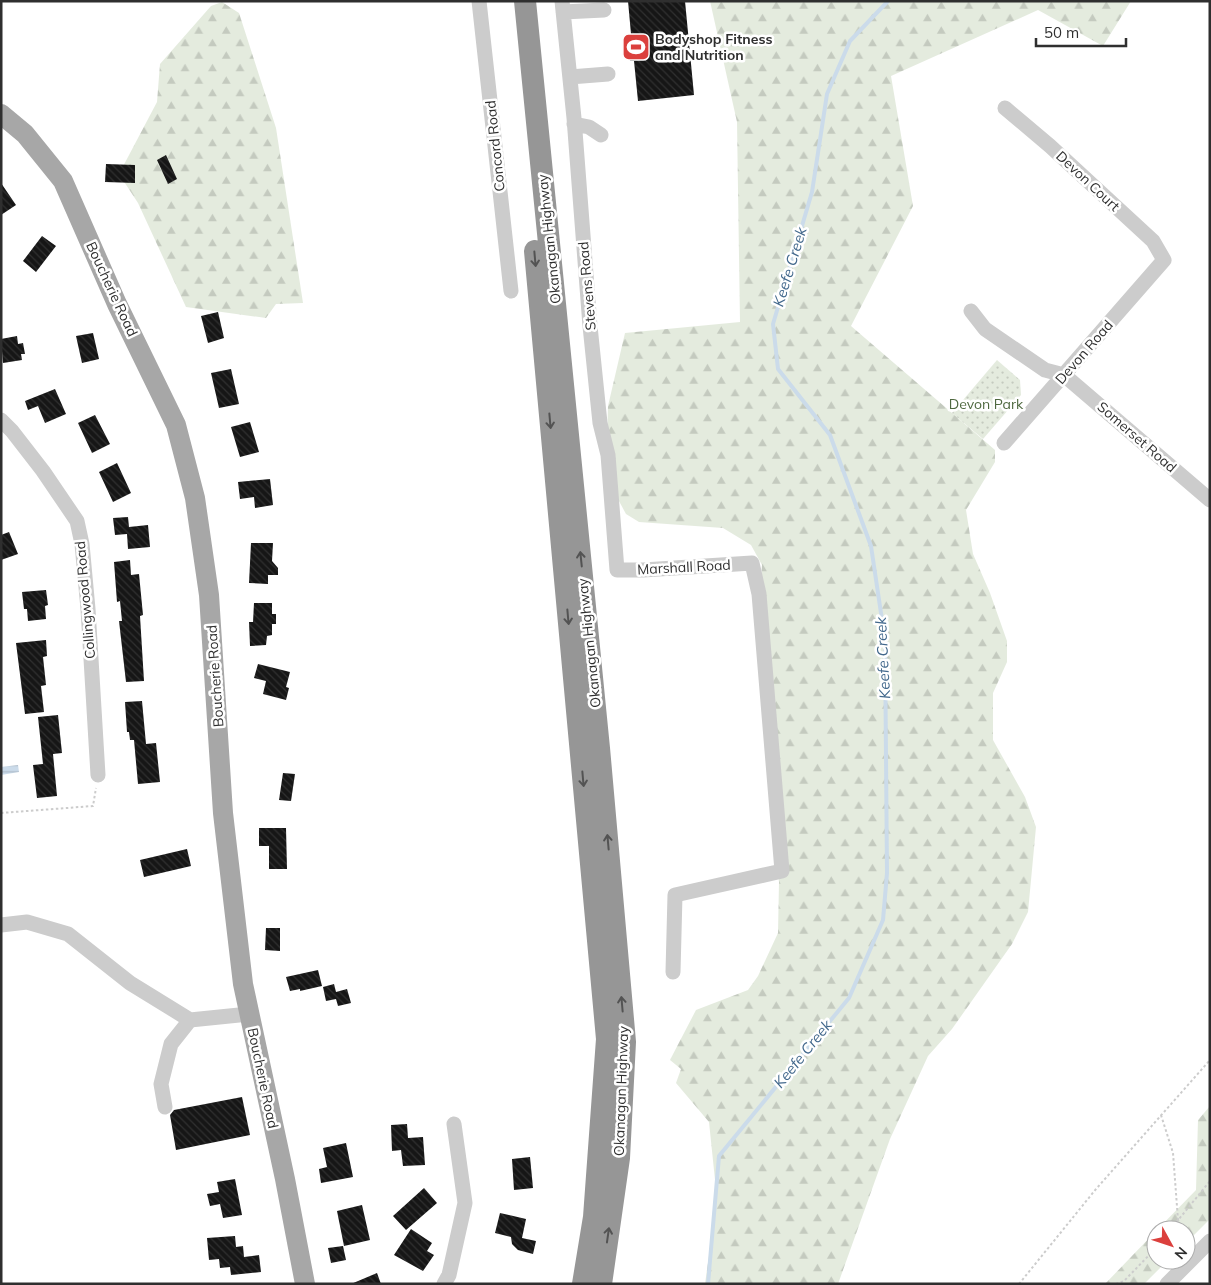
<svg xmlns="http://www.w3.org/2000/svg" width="1211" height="1285" font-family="Mulish,sans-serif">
	<defs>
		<pattern id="forest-firs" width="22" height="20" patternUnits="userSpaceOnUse" patternTransform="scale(1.25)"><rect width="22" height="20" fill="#e4ebde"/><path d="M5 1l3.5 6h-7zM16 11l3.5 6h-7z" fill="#c4cabf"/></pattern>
		<pattern id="park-dots" width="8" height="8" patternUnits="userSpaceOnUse" patternTransform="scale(1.25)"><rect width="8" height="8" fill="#e4ebde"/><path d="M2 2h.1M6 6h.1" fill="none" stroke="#c4cabf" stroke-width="1.8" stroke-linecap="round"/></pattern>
		<pattern id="water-rules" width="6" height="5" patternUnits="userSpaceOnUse" patternTransform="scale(1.25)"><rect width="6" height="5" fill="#cbdbea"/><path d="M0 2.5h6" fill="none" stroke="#afbcc9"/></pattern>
		<pattern id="building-back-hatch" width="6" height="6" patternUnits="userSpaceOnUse" patternTransform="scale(1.25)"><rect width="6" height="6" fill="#161616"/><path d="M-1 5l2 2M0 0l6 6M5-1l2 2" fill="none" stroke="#303030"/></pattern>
	</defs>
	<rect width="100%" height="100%" fill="#fff"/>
	<!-- forest -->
	<path fill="url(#forest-firs)" d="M710,1H1131L1103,46L1038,10L891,76L913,206L851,326L995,450V462L966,510L973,554L990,593L1007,641V662L993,693V740L1025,797L1036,827L1028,912L1012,944L952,1029L928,1056L890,1139L838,1284H705L717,1199L709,1122L676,1083L681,1069L670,1060L696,1010L748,990L758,976L778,933L779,882L759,604L762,565L751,545L723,528L639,522L626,514L606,477L608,406L625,333L740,322L737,122Z
		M222,2L239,13L276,128L303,303L276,304L266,318L186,307L138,203L119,174L157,102L160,64L211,6Z
		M1210,1106V1219L1186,1243V1230H1157L1196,1190L1198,1120Z
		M1156,1231V1260H1168L1144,1284H1105Z"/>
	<!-- park -->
	<path fill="url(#park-dots)" d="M997,360L1020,380L1021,395L983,439L952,413Z"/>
	<!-- water -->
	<path fill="url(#water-rules)" d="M18,765L19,772L1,775V767Z"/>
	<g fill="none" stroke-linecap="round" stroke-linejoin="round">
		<!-- stream -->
		<path stroke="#cbdbea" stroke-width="4" d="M708,1284L719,1156L849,998L883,920L887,873L885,640L871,546L830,435L778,369L773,324L812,192L827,94L850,41L888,1"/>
	</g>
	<!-- building -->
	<path fill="url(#building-back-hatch)" d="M628,1H685L694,95L638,101L634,61H630L628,34H631Z
		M166,155L177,179L168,184L157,160Z
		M106,164L135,165V183L105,182Z
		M1,183L16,205L1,215Z
		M42,236L56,246L36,272L23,261Z
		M218,312L224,338L208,343L201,316Z
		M93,333L99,359L82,363L76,336Z
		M17,336L18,344L23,343L25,354H21L22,360L3,363L1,339Z
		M231,369L239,404L219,408L211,373Z
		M55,389L66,414L45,423L38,406L28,410L25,401Z
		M95,415L110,444L92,453L78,423Z
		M250,422L259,452L240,457L231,427Z
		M117,463L131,493L113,502L99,472Z
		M270,479L273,505L255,508L254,497L240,499L238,482Z
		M128,517L129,527L148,525L150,547L128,549L127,534L115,535L113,518Z
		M9,532L18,554L1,560V535Z
		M251,543H273L272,561L278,568V575H268V584L249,583Z
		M130,560L131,575L139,574L143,615L140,616L144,681L126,682L119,621H122L120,601L117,602L114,562Z
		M46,590L48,605L45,606L46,619L28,621L27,609H24L22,592Z
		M254,603H272V614H276V624H272V635L267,636L266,645L250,646L249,622H253Z
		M46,640L47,656L43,657L46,685L41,686L44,712L25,714L16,643Z
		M258,664L290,672L286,687L289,688L286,700L263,694L266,681L254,678Z
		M142,701L146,744L156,743L160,782L138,784L134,740H130L129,732H127L125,702Z
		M58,715L62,753L53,754L57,796L37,798L33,765L43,764L38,717Z
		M283,773L295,774L291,801L279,800Z
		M259,828H286L287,869H269V846H259Z
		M187,849L191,866L144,877L140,860Z
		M266,928H280V951L265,950Z
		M318,970L322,986L300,991V989L290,991L286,977Z
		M334,984L336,992L347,989L351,1003L338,1006L336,999L326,1001L323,987Z
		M242,1097L250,1135L176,1150L170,1115L174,1110Z
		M407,1124L408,1138L423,1137L425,1165L403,1166L401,1150L392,1151L391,1125Z
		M346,1143L353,1177L321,1183L319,1169L327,1167L323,1148Z
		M530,1157L533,1188L514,1190L512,1159Z
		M235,1179L242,1215L223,1218L220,1204L210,1206L207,1194L219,1192L217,1182Z
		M424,1188L437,1203L406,1230L393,1216Z
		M362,1205L370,1240L344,1246L337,1211Z
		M500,1213L526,1219L522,1238L536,1241L533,1254L518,1250L512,1244L511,1237L495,1233Z
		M411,1229L432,1243L427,1251L434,1255L423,1271L394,1255Z
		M235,1236L236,1247L243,1246L244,1257L259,1255L261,1272L231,1275L230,1267L220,1268L219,1259L209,1260L207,1238Z
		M343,1246L346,1260L331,1263L328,1248Z
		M377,1273L381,1284H351Z"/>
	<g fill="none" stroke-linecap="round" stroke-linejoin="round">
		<!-- path -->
		<path stroke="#ccc" stroke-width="2" stroke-dasharray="2.5 2.5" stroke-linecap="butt" d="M1,813L93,806L96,788
			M1161,1115L1173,1153L1178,1220L1181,1230
			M1170,1230L1210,1181
			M1019,1284L1096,1189L1210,1060
			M1116,1284L1124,1281L1156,1248"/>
		<!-- minor -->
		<path stroke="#ccc" stroke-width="15" d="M479,1L511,291
			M562,1L574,118L590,326L600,423L608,455L617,570H643L752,563L759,594L782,871L675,895L673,972
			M563,12L604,10
			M570,77L608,74
			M574,124L589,127L601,135
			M971,311L985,329L1045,370L1064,375L1210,500
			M1,420L12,431L43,471L77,521L82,544L88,609L98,775
			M1004,443L1164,260L1153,241L1050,146L1005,108
			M1,925L27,922L68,934L130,983L190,1020L249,1014
			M165,1107L161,1084L171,1044L190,1020
			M444,1284L449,1275L465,1203L454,1124
			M1167,1284L1210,1241"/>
		<!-- major -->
		<path stroke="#a7a7a7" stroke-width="20" d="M1,114L25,134L63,181L117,304L176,425L195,498L209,595L223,813L243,984L285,1179L305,1284"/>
		<!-- highway -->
		<path stroke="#969696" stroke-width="22" d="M525,1L599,748L625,1042L619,1158L601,1284
			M535,251L607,1039L594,1217L583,1284"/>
	</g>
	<!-- one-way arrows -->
	<defs><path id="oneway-shaft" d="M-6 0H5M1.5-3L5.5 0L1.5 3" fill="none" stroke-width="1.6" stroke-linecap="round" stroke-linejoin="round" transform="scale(1.25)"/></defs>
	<g stroke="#535353">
		<use href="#oneway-shaft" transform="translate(535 259) rotate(85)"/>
		<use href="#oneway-shaft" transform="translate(550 421) rotate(85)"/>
		<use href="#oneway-shaft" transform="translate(581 559) rotate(-96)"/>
		<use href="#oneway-shaft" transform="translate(568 617) rotate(85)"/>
		<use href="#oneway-shaft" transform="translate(583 779) rotate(85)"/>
		<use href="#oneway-shaft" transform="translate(608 842) rotate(-95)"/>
		<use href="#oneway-shaft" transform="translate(622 1004) rotate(-95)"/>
		<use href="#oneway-shaft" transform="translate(608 1235) rotate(-82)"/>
	</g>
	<!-- icons -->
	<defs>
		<symbol id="stadium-square" viewBox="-11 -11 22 22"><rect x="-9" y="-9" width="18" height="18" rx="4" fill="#db403d" stroke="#fff"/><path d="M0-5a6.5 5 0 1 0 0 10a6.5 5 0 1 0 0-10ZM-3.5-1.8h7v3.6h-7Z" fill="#fff"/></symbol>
	</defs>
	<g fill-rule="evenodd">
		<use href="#stadium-square" x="620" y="31" width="32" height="32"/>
	</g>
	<g text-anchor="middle" stroke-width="5" stroke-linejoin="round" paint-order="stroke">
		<!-- poi labels -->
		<g font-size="14" font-weight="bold" fill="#2f2f2f" stroke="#fff" text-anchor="start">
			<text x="655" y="44">Bodyshop Fitness<tspan x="655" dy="16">and Nutrition</tspan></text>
		</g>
		<!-- street labels -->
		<g font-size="14" fill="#2f2f2f" stroke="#fff">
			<text transform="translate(495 146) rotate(-96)" y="5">Concord Road</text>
			<text transform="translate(1088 181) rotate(43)" y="5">Devon Court</text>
			<text transform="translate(549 239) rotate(-96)" y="5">Okanagan Highway</text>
			<text transform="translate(587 286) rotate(-95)" y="5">Stevens Road</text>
			<text transform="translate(112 289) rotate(65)" y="5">Boucherie Road</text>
			<text transform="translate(1084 352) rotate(-49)" y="5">Devon Road</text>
			<text transform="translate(1137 437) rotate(41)" y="5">Somerset Road</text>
			<text transform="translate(684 567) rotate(-3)" y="5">Marshall Road</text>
			<text transform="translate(85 600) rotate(-95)" y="5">Collingwood Road</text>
			<text transform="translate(589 643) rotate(-96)" y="5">Okanagan Highway</text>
			<text transform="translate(215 676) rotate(-94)" y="5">Boucherie Road</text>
			<text transform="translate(263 1078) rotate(78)" y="5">Boucherie Road</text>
			<text transform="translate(621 1091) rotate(-88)" y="5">Okanagan Highway</text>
		</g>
		<!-- park labels -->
		<g font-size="14" fill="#4e683f" stroke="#fff">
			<text x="986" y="409">Devon Park</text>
		</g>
		<!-- water labels -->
		<g font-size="15" font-style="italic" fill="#42688c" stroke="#fff">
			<text transform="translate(790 267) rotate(-73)" y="5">Keefe Creek</text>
			<text transform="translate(883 658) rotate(-93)" y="5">Keefe Creek</text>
			<text transform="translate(803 1054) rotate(-51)" y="5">Keefe Creek</text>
		</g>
	</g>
	<!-- border -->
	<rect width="1211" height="1285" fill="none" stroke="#2f2f2f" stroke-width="5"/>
	<!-- north arrow -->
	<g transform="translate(1171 1245) rotate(130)"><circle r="24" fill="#ffffff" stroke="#acacac"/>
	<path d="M0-4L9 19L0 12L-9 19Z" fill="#db403d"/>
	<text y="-8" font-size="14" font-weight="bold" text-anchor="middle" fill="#2f2f2f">N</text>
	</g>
	<!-- scale -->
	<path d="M1036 38v8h90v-8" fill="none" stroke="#2f2f2f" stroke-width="2.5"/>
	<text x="1044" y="38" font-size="15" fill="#2f2f2f" stroke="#ffffff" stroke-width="4" paint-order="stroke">50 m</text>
</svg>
